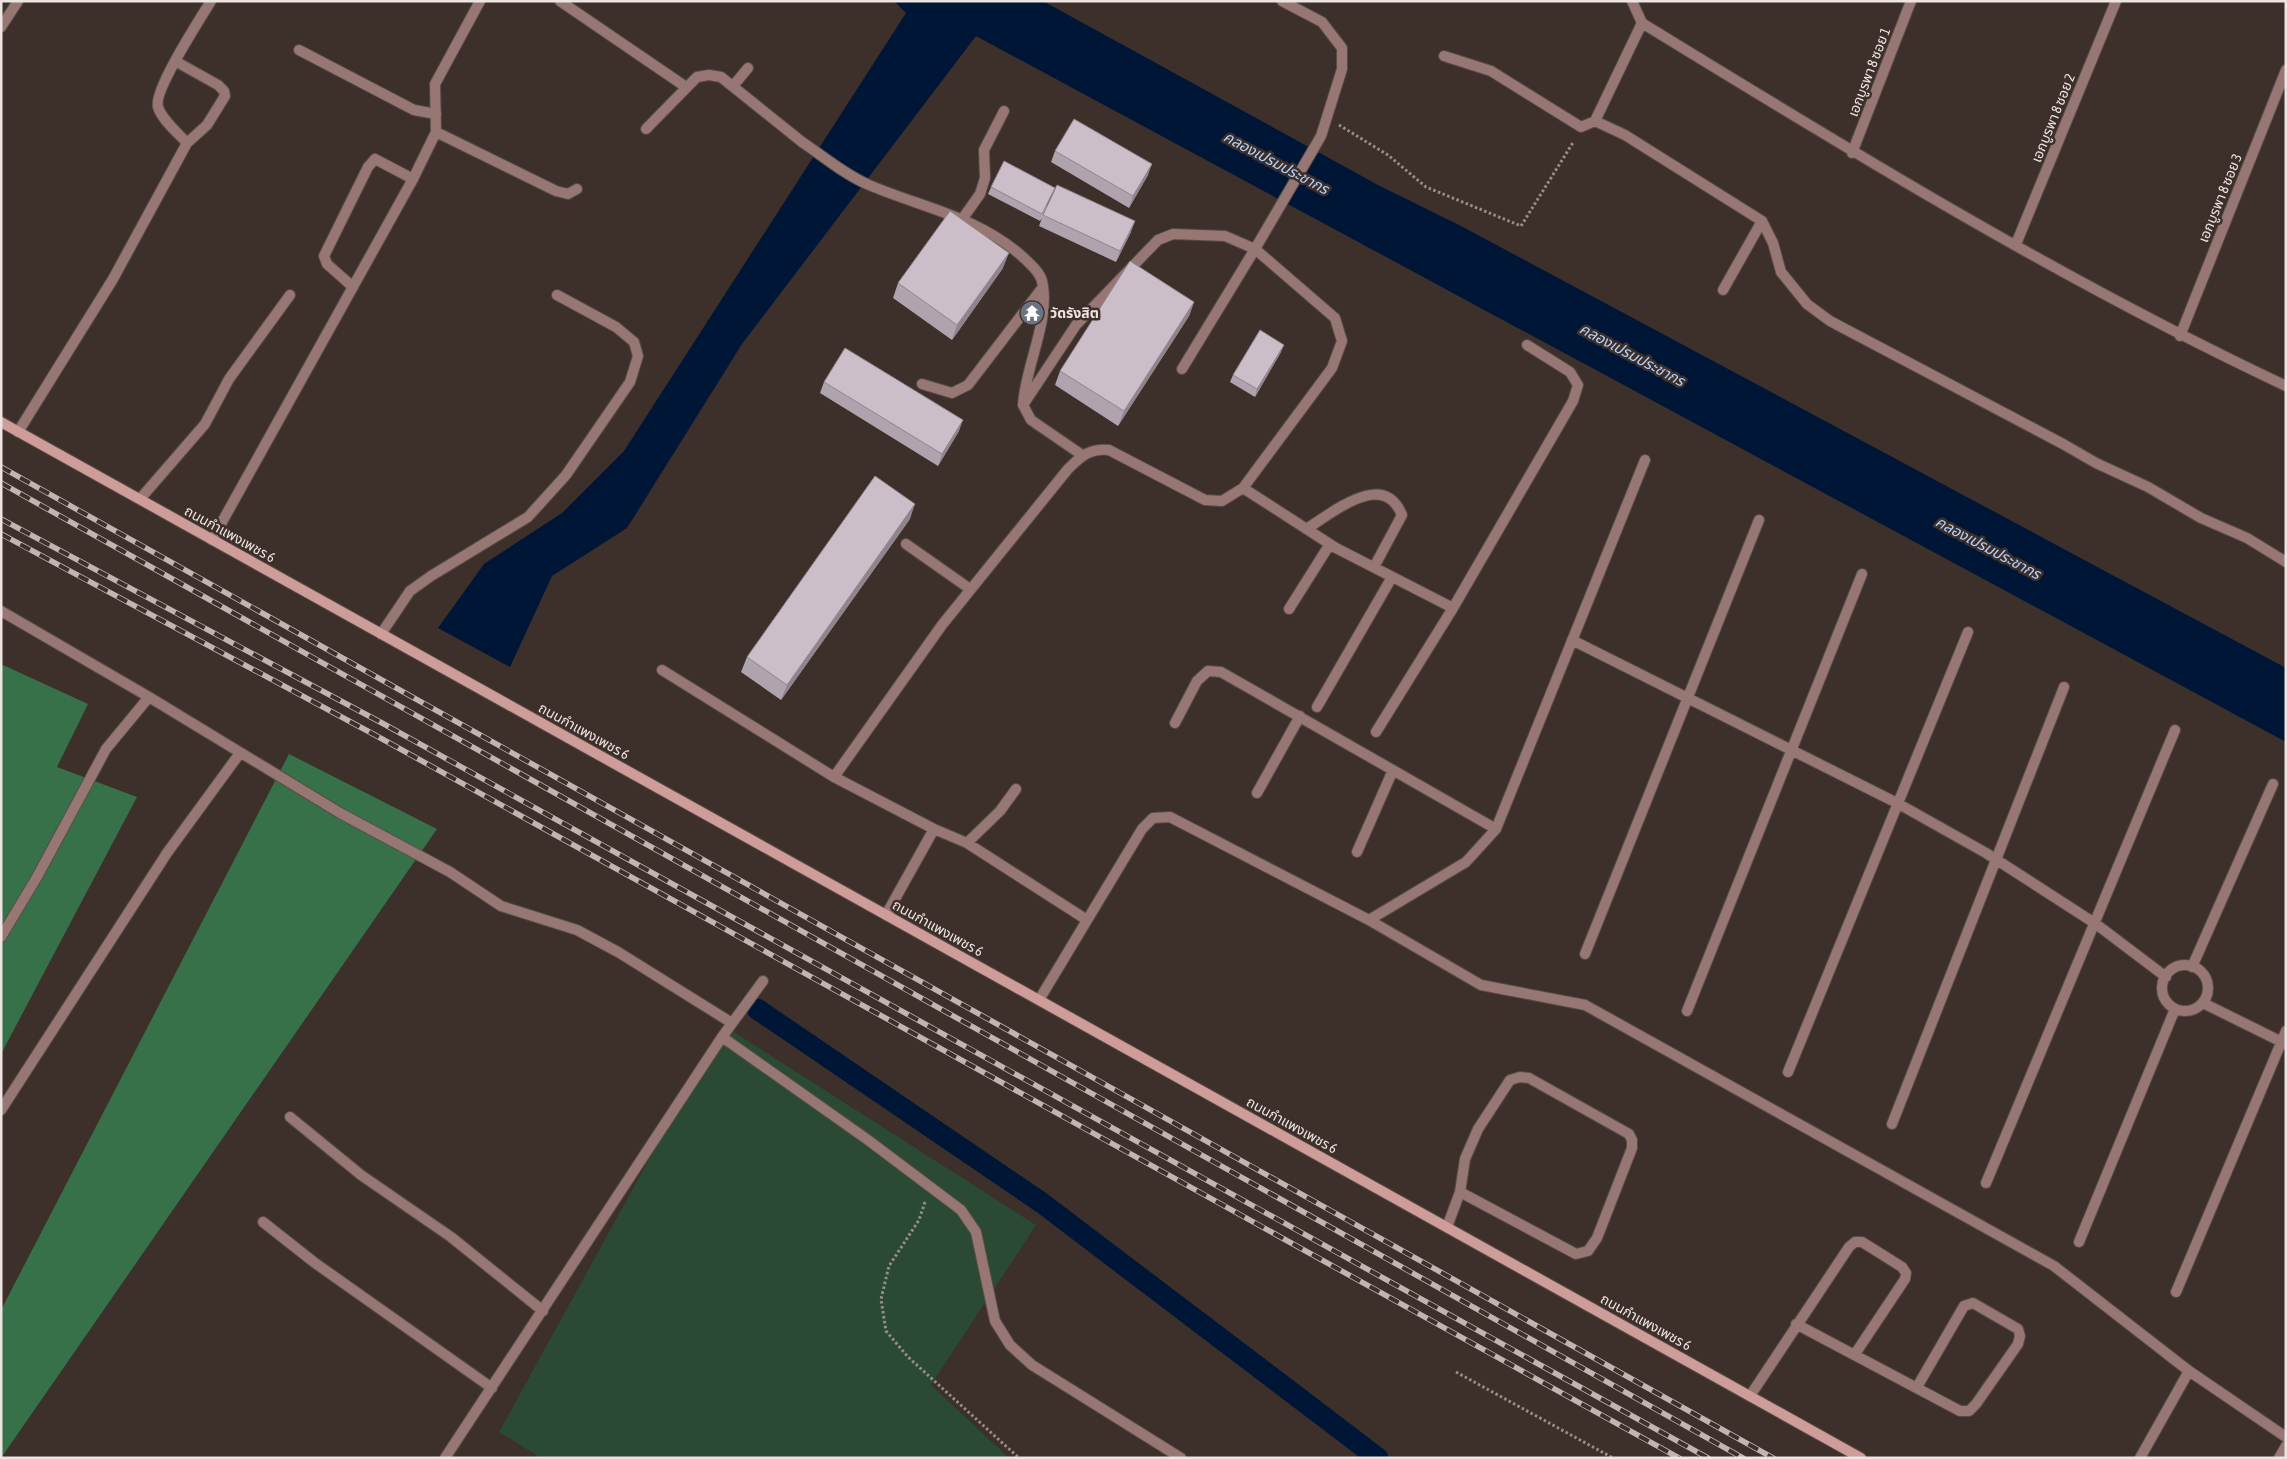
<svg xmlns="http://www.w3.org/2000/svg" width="2287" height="1459" font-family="'Asap Condensed','Noto Sans Thai',sans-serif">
	<rect width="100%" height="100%" fill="#3d2f2a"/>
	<!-- green -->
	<path fill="#2a4a34" d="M723,1025L1036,1225L931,1385L1009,1458H541L499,1432Z"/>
	<!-- forest -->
	<path fill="#36714a" d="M3,665L88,704L57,767L137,797L1,1054V668Z
		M289,754L437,829L1,1458V1310Z"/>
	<!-- water -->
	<path fill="#001636" d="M894,1H1043L1378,185L1463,227L2286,668V742L976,36L742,344L627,528L552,576L510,667L438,628L484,564L562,513L624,451L906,13Z"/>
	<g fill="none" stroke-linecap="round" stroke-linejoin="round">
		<!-- canal -->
		<path stroke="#001636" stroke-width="21" d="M757,1009L1042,1203L1378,1458"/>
		<defs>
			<path id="service" d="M299,50L414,110L436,114
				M802,142C823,156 845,175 869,185C923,208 980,217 1025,259C1033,267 1042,274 1043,286C1049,323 1025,368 1023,405L1031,420L1082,455
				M963,218L980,194L985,178L984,150L1004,111
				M353,287L327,264L324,256L368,167L375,159L413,179
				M922,384L952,393L968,385L1043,287
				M1025,402L1076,325L1158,240L1173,234L1225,236L1255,249L1182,369
				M140,499L205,424L229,379L290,295
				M906,544L970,589
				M1447,1227L1460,1192L1465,1159L1478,1129L1510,1080L1520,1077L1529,1078L1629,1134L1632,1140V1148L1597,1238L1588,1251L1576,1254L1460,1192"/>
			<path id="minor" d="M560,1L686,87
				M1632,1L1642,23
				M1642,23C1852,152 2063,281 2286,386
				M1,27L18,1
				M1444,56L1491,71L1581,127L1595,121L1625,135L1762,221L1773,243L1781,272L1807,304L1830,321L2063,444L2096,463L2148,487L2201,518L2247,538L2286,562
				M175,61L218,85L224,91L225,96L207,125L187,143
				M733,86L748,68
				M1595,121L1642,23
				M646,129L697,77L709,75L721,77L802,142
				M436,132L556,191L568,194L577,189
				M1852,153L1911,1
				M2016,244L2116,1
				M1723,290L1762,221
				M2180,336L2286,70
				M18,432L113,279L187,143C178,133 162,120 158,107C153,91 200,19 211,1
				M1243,488L1336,548L1453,608
				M1306,529C1333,513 1383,469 1402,515L1374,567
				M212,540L413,179L436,132L435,84L480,1
				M1289,609L1330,544
				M1,611L149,697
				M381,634L410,591L431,576L528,517L566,475L630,382L638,356L634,342L616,327L557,295
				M1572,640L1897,803L1986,853L2096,924L2166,977
				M662,670L834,777
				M1317,707L1392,577
				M1175,723L1197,681L1208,671L1221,672L1496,829
				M1376,732L1453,608L1573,401L1578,385L1570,372L1527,345
				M1257,793L1300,716
				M967,843L1000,811L1016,789
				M1357,852L1393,770
				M886,915L934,829
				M1087,920L967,843L934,829L834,777L942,625L1068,469C1081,456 1090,448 1109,450L1205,500L1222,501L1243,488L1332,368L1342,341L1335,318L1255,249L1321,136L1342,69V48L1322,22L1282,1
				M1369,920L1466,862L1496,829L1645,460
				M1,937L37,877L106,749L149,697L340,813L450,872L501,906L577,930L618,952L732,1023
				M1585,954L1759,520
				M2162 988a23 23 0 1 1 46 0a23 23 0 1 1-46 0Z
				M2192,967L2273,784
				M1039,1000L1142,829L1153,818L1170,817L1369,920L1481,985L1585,1005L2054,1266L2189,1371L2286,1437
				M2203,1003L2286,1044
				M1687,1011L1862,574
				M722,1037L868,1140L961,1210L976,1232L995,1321L1010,1345L1032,1365L1181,1458
				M1788,1072L1968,632
				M1,1110L167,853L240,753
				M290,1117L361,1175L451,1237L543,1311
				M1892,1124L2064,687
				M1986,1183L2175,730
				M263,1222L315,1263L492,1388
				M2079,1242L2175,1009
				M2176,1292L2286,1031
				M1796,1324L1960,1411H1969L1976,1404L2018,1344L2020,1336L2018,1329L1973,1303L1964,1306L1917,1387
				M1750,1396L1849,1247L1855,1242H1862L1902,1267L1906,1273L1905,1279L1855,1354
				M445,1458L722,1037L763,981
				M2140,1458L2189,1371
				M2279,1458L2286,1446"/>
			<path id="secondary" d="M1,422L1861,1458"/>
		</defs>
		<!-- service casing -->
		<use href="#service" stroke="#594c47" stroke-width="12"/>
		<!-- minor casing -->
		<use href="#minor" stroke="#594c47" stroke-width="12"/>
		<!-- secondary casing -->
		<use href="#secondary" stroke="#594c47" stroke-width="12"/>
		<!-- path -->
		<path stroke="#998d89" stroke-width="3" stroke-dasharray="2.5 2.5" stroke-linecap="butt" d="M1339,125L1388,155L1426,187L1521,226L1574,141
			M925,1202L919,1220L889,1266L881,1299L886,1331L908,1357L1019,1458
			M1456,1372L1613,1458"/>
		<!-- service -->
		<use href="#service" stroke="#967774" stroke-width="10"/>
		<!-- minor -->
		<use href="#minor" stroke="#967774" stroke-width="10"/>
		<!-- secondary -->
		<use href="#secondary" stroke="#ce9c99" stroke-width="10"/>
		<defs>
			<path id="rail" d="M1,467L1773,1458
				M1,483L1743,1458
				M1,519L382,723L1708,1458
				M1,534L375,735L1679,1458"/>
		</defs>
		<!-- rail casing -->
		<use href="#rail" stroke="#bfb5b2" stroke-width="5.5"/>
		<!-- rail -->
		<use href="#rail" stroke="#3d2f2a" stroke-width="4" stroke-dasharray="11" stroke-linecap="butt"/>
	</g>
	<!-- wall -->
	<path fill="#afa3ad" d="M1055,151L1148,175L1129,208L1051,162Z
		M991,187L1131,232L1116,262L1039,226L1042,218L1040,221L988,194Z
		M1003,268L952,340L893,298L898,283Z
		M1194,302L1189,316L1118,426L1055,385L1060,371Z
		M1281,352L1255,397L1230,382L1233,375Z
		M824,382L959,431L938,466L820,393Z
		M910,519L781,700L741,672L747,657Z"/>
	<!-- shaded-wall -->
	<path fill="#8f858d" d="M1152,164L1148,175L1129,208L1133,196Z
		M1135,221L1131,232L1116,262L1120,251Z
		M1009,253L1003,268L952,340L957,325Z
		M1194,302L1189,316L1118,426L1124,411Z
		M1284,345L1281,352L1255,397L1257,389Z
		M963,420L959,431L938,466L942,454Z
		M915,504L910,519L781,700L787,685Z"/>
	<!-- building -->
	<path fill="#ccbec9" stroke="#8f858d" d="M1074,119L1152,164L1133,196L1055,151Z
		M1004,161L1055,188L1042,214L991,187Z
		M1057,185L1135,221L1120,251L1043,215Z
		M950,211L1009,253L957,325L898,283Z
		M1130,261L1194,302L1124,411L1060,371Z
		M1260,330L1284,345L1257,389L1233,375Z
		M845,348L963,420L942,454L824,382Z
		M875,476L915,504L787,685L747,657Z"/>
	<!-- icons -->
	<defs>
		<symbol id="temple-disc" viewBox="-11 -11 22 22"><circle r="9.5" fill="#6b7280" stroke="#3d2f2a"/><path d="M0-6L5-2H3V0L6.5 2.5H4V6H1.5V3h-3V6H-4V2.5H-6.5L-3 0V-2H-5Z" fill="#fff"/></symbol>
	</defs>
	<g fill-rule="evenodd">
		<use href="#temple-disc" x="1018" y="299" width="28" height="28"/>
	</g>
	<g text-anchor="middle" stroke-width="5" stroke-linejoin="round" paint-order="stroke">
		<!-- street labels -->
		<g font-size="14" fill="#eee5e2" stroke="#3d2f2a">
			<text transform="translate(1869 72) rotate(-69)" y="5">เอกบูรพา 8 ซอย 1</text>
			<text transform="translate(2053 118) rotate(-68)" y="5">เอกบูรพา 8 ซอย 2</text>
			<text transform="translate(2220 198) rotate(-68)" y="5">เอกบูรพา 8 ซอย 3</text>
			<text transform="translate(230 534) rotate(29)" y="5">ถนนกำแพงเพชร 6</text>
			<text transform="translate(584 731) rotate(29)" y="5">ถนนกำแพงเพชร 6</text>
			<text transform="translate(938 928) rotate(29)" y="5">ถนนกำแพงเพชร 6</text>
			<text transform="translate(1292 1125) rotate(29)" y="5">ถนนกำแพงเพชร 6</text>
			<text transform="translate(1646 1322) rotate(29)" y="5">ถนนกำแพงเพชร 6</text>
		</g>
		<!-- poi labels -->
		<g font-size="14" font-weight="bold" fill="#eee5e2" stroke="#3d2f2a" text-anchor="start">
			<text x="1050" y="318">วัดรังสิต</text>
		</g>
		<!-- water labels -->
		<g font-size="15" font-style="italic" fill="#b1d2fd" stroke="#3d2f2a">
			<text transform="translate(1276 163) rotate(28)" y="5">คลองเปรมประชากร</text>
			<text transform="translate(1632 355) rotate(28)" y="5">คลองเปรมประชากร</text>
			<text transform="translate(1988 548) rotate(28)" y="5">คลองเปรมประชากร</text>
		</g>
	</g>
	<!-- border -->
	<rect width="2287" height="1459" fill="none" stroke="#eee5e2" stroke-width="5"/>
</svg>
